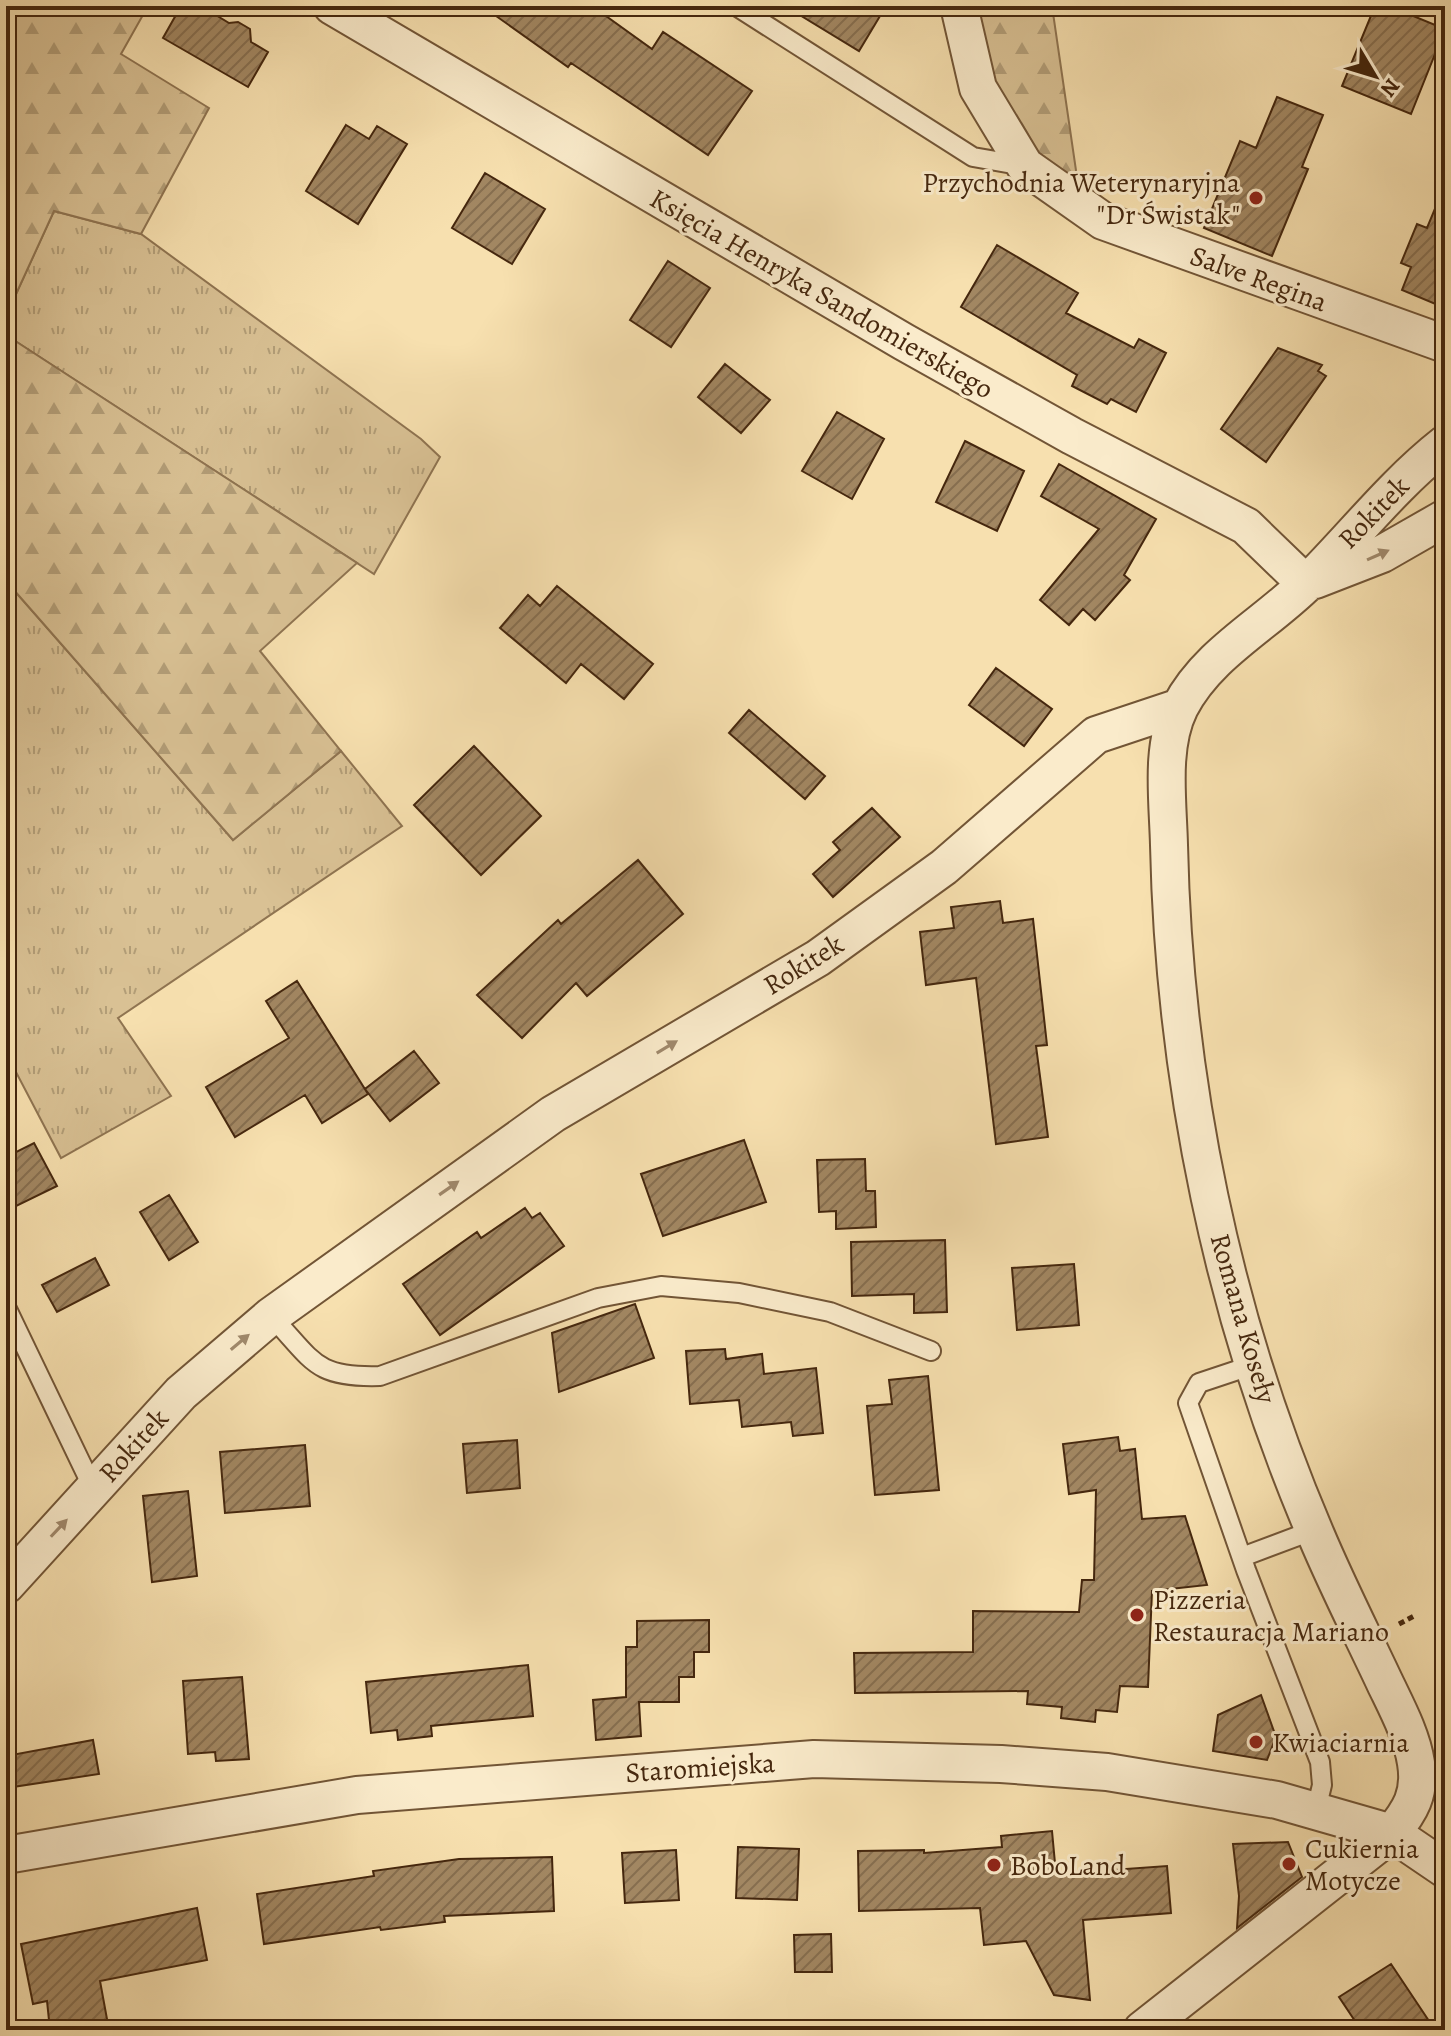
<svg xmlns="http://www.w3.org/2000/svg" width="1451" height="2036" font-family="Alegreya,serif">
	<defs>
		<pattern id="grass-tufts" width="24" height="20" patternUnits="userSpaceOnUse" patternTransform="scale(2)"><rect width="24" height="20" fill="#d9c194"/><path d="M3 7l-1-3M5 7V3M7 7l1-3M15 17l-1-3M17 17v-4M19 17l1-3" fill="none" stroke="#b29d77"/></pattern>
		<pattern id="forest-firs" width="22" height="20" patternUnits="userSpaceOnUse" patternTransform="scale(2)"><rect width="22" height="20" fill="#d9c194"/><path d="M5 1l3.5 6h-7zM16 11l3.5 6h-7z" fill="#b29d77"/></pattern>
		<pattern id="building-hatch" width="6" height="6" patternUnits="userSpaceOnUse" patternTransform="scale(2)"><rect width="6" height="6" fill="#a28762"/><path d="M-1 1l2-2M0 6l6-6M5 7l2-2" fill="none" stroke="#866e4f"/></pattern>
	</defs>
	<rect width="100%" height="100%" fill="#f7e0af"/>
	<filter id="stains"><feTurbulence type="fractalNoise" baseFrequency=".0025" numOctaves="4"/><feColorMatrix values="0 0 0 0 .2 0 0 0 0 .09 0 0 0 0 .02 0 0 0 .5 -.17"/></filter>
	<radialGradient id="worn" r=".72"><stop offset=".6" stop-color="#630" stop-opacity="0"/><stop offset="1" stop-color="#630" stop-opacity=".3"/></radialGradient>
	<!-- grass -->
	<path fill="url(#grass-tufts)" stroke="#8f7451" stroke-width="2" d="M54,211L141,234L421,439L440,457L374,574L6,335V316Z
		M6,581L233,840L341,751L402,826L118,1018L171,1096L61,1158L6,1053Z"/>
	<!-- forest -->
	<path fill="url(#forest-firs)" stroke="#8f7451" stroke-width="2" d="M13,6H148L121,54L209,108L141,234L54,211L6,316V21Z
		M974,6H1052L1079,191L1036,157L992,82Z
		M6,335L357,563L260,651L341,751L233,840L6,581Z"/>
	<!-- building -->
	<path fill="url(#building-hatch)" stroke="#45270e" stroke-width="2" d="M181,6H201L229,23L238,22L250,29L251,42L268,52L248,87L163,38Z
		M482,6H592L652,49L663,32L752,91L708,155L571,63L568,67Z
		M785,6H886L859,51Z
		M1375,6H1389L1445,29L1411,114L1342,86Z
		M1277,97L1323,115L1302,167L1308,169L1272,256L1204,228L1240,141L1256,148Z
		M346,125L369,139L377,126L407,144L358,224L306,191Z
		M485,173L545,209L512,264L452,228Z
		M1444,187H1445V308L1402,290L1411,267L1401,263L1417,224L1427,228Z
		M997,245L1078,293L1066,313L1134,348L1139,339L1166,353L1136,412L1111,399L1107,404L1072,386L1077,375L961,307Z
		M668,261L710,288L671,347L630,320Z
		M1278,348L1322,365L1318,371L1326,376L1266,462L1221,429Z
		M725,364L770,400L741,433L698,397Z
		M837,412L884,439L852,499L802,471Z
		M965,441L1024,471L997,531L936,502Z
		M1059,464L1156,519L1124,575L1130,580L1095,620L1083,609L1069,625L1040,600L1099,529L1041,496Z
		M557,586L653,664L624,699L581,664L566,683L500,628L528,595L540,606Z
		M996,668L1052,709L1024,746L969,705Z
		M749,710L825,776L805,799L729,733Z
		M474,746L541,816L481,875L414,805Z
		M872,808L900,837L833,897L813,874L840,850L833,842Z
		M638,860L683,914L587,996L576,983L522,1038L477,995L558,920L561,924Z
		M1000,901L1003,923L1033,919L1047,1045L1036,1046L1048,1137L996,1144L976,978L926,985L920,932L954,928L951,907Z
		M297,981L368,1094L322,1123L305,1095L235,1137L206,1087L289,1038L266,1001Z
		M414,1051L439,1083L390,1121L365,1089Z
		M744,1140L766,1202L663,1236L641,1174Z
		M34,1143L57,1186L6,1211V1157Z
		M865,1159L866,1191H875L876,1227L836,1229V1211L819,1212L817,1160Z
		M169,1195L198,1242L169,1260L140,1212Z
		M525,1208L532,1218L540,1213L564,1246L440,1335L403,1284L477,1232L481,1238Z
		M945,1240L947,1312L914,1313V1294L852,1296L851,1242Z
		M95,1258L109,1285L57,1312L42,1285Z
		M1074,1264L1079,1325L1017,1330L1012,1268Z
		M635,1304L654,1358L559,1392L552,1333Z
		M725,1349L726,1359L762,1354L764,1374L816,1368L823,1433L793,1436L791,1422L742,1427L739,1400L690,1404L686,1351Z
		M928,1376L939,1490L875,1495L867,1406L892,1404L889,1380Z
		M1118,1437L1120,1451L1135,1449L1142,1519L1185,1516L1207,1585L1152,1591L1148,1687L1120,1686L1117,1712L1096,1710L1095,1722L1061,1718L1062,1707L1027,1704L1028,1691L855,1693L854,1653L973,1652V1611L1079,1612L1082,1580H1094L1096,1490L1069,1494L1063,1444Z
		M517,1440L520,1488L467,1493L463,1444Z
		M305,1445L310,1506L225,1513L220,1452Z
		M188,1491L197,1576L152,1582L143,1496Z
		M709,1620V1652H694V1677H679V1702H639L641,1736L596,1740L593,1700L626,1697V1647H637V1621Z
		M528,1665L533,1716L431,1726L432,1736L398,1740L397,1730L371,1733L366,1682Z
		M242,1677L249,1759L216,1761L215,1752L188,1754L183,1681Z
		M1261,1695L1276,1737L1267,1760L1213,1751L1218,1715Z
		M93,1740L99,1774L6,1788V1756Z
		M1052,1831L1056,1874L1167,1866L1171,1913L1083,1920L1090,2000L1054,1995L1026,1941L984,1945L980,1908L859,1911L858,1851L924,1850V1853L1002,1847L1001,1836Z
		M1288,1842L1302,1877L1237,1928L1239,1896L1233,1844Z
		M738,1847L799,1849L797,1900L736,1898Z
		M676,1850L679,1900L625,1903L622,1853Z
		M552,1857L554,1911L444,1916L445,1922L381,1930L380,1927L264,1944L257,1894L374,1876L373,1871L459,1859Z
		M197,1908L207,1960L100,1981L109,2030H50L47,2001L33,2004L21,1944Z
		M831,1934L832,1972H795L794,1935Z
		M1391,1964L1435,2030H1361L1339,1997Z"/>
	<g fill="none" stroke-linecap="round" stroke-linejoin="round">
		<defs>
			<path id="service" d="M736,6L973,157L1025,166
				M6,1307L94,1490
				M271,1316C314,1361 314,1378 380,1376L598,1298L661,1286L739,1293L830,1312L931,1351
				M1253,1365L1199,1383L1188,1403L1246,1570L1320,1762L1322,1785L1316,1810
				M1242,1557L1314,1530"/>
			<path id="minor" d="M332,6L904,342L1072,436L1246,526L1306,584
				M959,6L978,88L1025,166L1103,221L1445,344
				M1445,444C1393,485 1354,536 1308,582C1266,624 1208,653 1180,707C1160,747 1168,801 1169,845C1174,1079 1223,1319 1316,1535C1337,1585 1362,1634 1385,1683C1397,1708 1412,1736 1416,1763C1421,1794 1410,1811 1392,1833L1445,1869
				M1315,580L1382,554L1445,518
				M6,1585L181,1393L271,1316L553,1114L818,958L944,867L1096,735L1180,707
				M6,1855L357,1795L814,1759L1001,1764L1107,1772L1277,1800L1392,1833
				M1142,2030L1392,1833"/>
		</defs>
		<!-- service casing -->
		<use href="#service" stroke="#725536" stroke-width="22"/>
		<!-- minor casing -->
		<use href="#minor" stroke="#725536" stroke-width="40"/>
		<!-- path -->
		<path stroke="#45270e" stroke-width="5" stroke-dasharray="6 4" stroke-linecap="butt" d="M1445,1579V1587
			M1399,1624L1416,1615
			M1440,1694L1445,1692"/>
		<!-- service -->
		<use href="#service" stroke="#faebcb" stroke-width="18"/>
		<!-- minor -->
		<use href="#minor" stroke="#faebcb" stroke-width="36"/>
	</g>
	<!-- one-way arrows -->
	<defs><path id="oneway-solid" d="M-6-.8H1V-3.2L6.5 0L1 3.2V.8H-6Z" transform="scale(2)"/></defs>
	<g fill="#a0896c">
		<use href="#oneway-solid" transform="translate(1378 555) rotate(-24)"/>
		<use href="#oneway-solid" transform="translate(667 1047) rotate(-31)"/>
		<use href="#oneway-solid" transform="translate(449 1188) rotate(-35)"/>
		<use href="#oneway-solid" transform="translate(240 1342) rotate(-40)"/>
		<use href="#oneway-solid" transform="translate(59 1528) rotate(-47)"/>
	</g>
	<!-- markers -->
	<g fill="#8f2418" stroke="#faebcb" stroke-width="3">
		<circle cx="1256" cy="198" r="8"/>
		<circle cx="1137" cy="1615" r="8"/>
		<circle cx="1256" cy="1742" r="8"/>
		<circle cx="1289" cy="1864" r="8"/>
		<circle cx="994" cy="1865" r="8"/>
	</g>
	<g text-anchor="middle" stroke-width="6" stroke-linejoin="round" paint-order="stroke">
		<!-- poi labels -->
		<g font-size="28" fill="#45270e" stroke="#faebcb" text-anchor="start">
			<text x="1240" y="192" text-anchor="end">Przychodnia Weterynaryjna<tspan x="1240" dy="32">"Dr Świstak"</tspan></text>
			<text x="1153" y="1609">Pizzeria<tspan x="1153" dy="32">Restauracja Mariano</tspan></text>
			<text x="1272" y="1752">Kwiaciarnia</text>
			<text x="1305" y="1858">Cukiernia<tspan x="1305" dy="32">Motycze</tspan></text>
			<text x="1010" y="1875">BoboLand</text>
		</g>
		<!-- street labels -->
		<g font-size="28" fill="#45270e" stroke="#faebcb">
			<text transform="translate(1259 278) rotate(20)" y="10">Salve Regina</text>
			<text transform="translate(822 293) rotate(30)" y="10">Księcia Henryka Sandomierskiego</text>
			<text transform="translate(1373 512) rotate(-46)" y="10">Rokitek</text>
			<text transform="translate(803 964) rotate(-32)" y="10">Rokitek</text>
			<text transform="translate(1244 1318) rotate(74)" y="10">Romana Koseły</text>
			<text transform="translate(133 1445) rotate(-48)" y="10">Rokitek</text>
			<text transform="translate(700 1767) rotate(-4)" y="10">Staromiejska</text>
		</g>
	</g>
	<!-- margin -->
	<rect width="1451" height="2036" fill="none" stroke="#f7e0af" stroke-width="32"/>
	<rect x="8" y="8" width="1435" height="2020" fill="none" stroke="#45270e" stroke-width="4"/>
	<rect x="16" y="16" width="1419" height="2004" fill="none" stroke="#45270e" stroke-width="2"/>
	<!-- north arrow -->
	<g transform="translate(1375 76) rotate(128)" stroke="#faebcb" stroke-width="6" paint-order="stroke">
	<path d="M0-6L14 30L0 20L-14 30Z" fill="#45270e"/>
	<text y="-12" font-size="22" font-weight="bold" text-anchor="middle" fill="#45270e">N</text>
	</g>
	<rect width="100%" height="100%" filter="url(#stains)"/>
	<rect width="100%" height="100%" fill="url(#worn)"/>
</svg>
